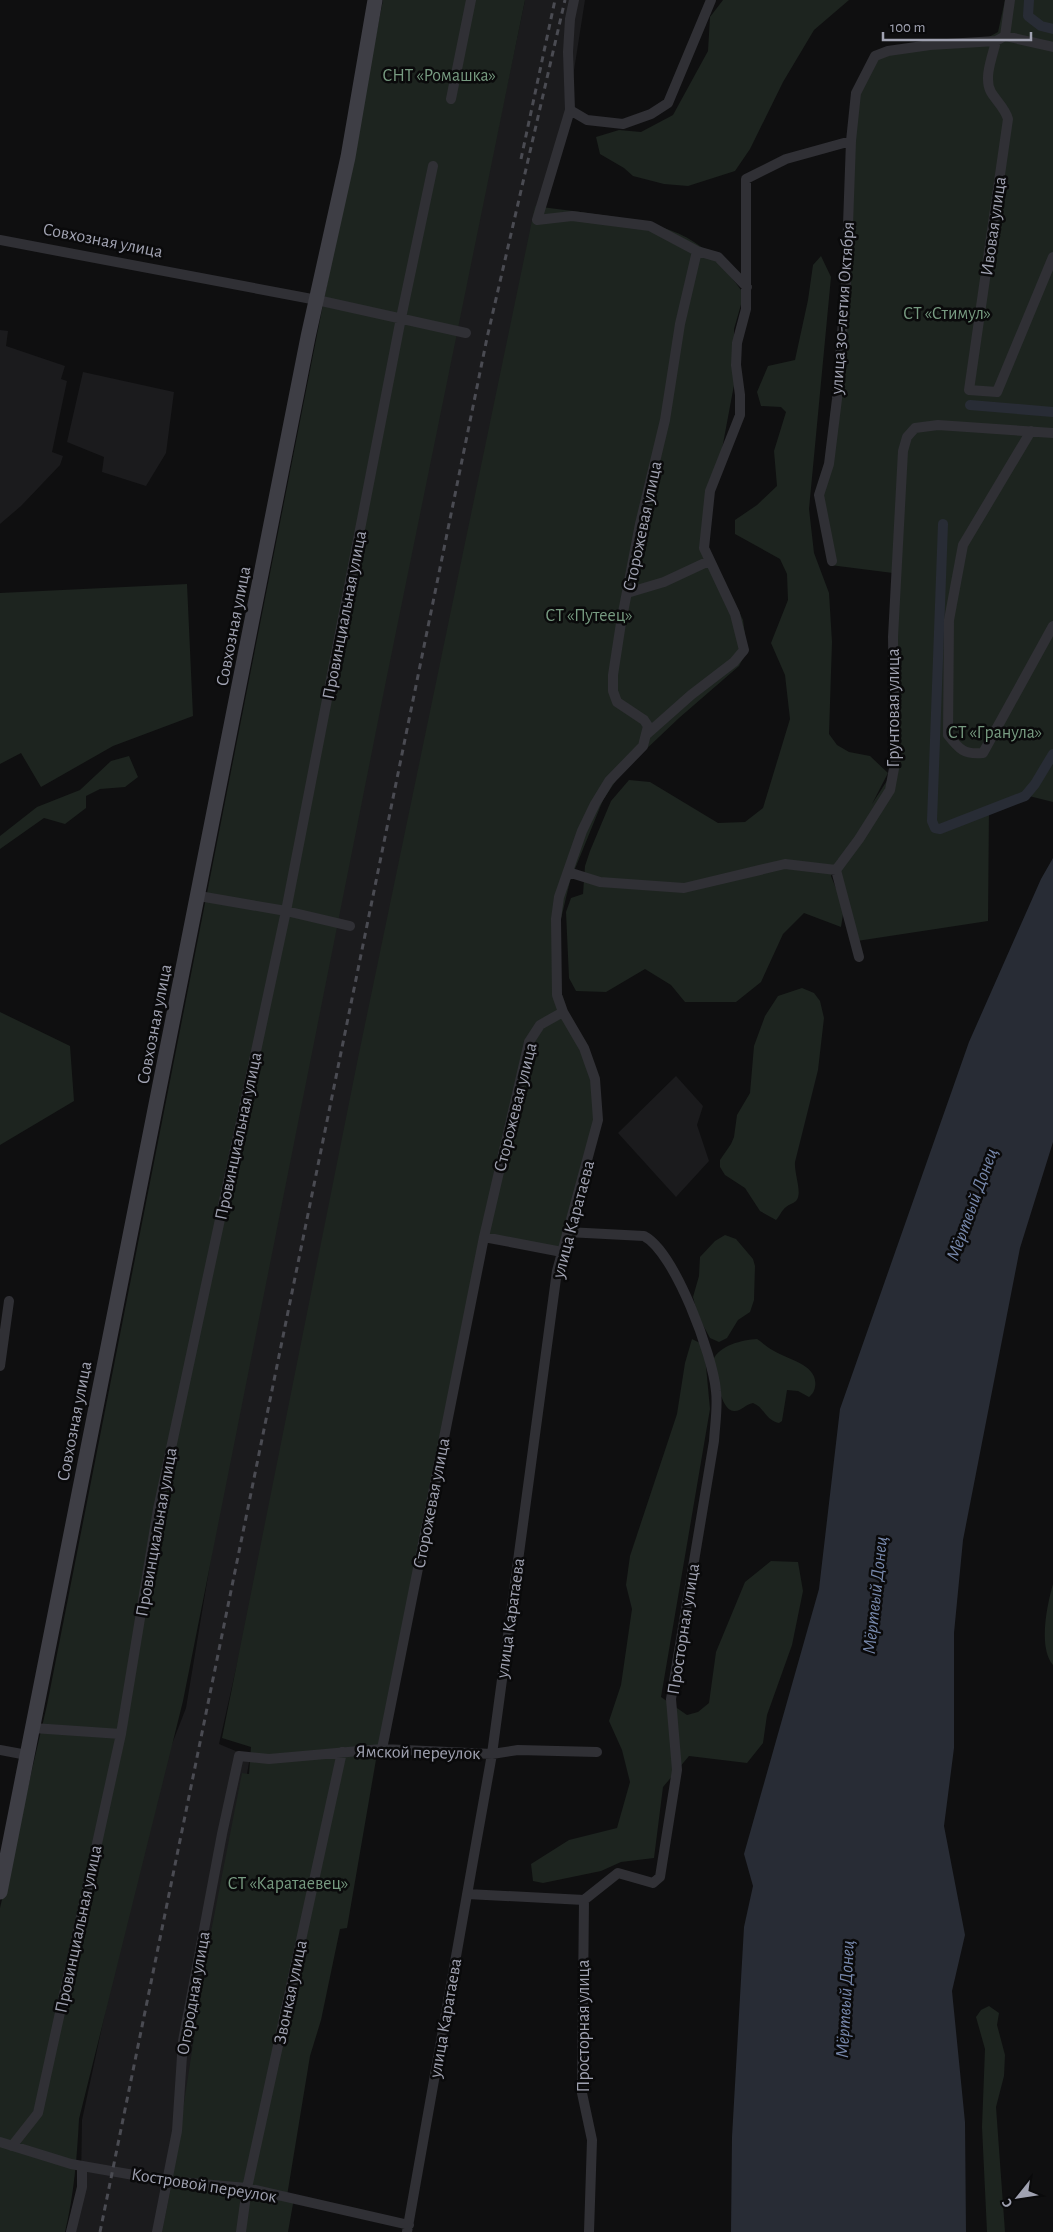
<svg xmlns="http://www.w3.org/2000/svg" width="1053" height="2232" font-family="'Alegreya Sans',sans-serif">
	<rect width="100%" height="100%" fill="#0f0f10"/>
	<!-- built -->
	<path fill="#1b1b1d" d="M525,0H585L570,96L533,221L245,1629L219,1744L250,1757L175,2174L163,2232H70L81,2180L82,2120L151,1798L186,1708L260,1264Z
		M0,330L8,331L6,346L65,366L61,379L67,381L52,452L63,456L60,465L21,506L0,524Z
		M83,372L174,392L166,453L146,486L102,472L104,457L67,442Z
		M676,1076L703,1106L697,1125L709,1161L676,1197L618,1133Z"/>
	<!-- green -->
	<path fill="#1d241f" d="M383,0H525L386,681L183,1701L79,2119C77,2157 74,2195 65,2232H0V1908L47,1705Z
		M723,0H849L814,30L783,82L750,149L735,171L688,186L664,184L633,176L624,168L600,154L596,137L619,130L641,132L673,115L708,51L710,17Z
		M1005,0H1053V802L1021,794L989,806L988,921L857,941L838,859L831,876L844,908L841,927L804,913L783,934L761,982L736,1002H685L671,985L645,969L606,992L576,991L569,978L566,912L571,898L583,894L585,866L590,851L611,801L629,780L650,782L718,823L745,822L763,808L790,719L785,675L771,643L788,600L787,574L780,559L735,534V520L757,505L777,486L774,451L786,412L781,407L761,406L757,392L768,366L795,360L808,300L813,265L821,256L831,277L809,509L814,553L829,593L832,642L829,734L837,745L849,752L870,756L888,773L872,804L890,776L893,573L830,565L821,498L840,332L849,132L865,73L879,54L987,38L998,32Z
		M535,206C579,213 658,217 694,242C715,255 730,275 744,294L734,329V385L705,540L743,620L747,650L739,666L679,718L621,773L603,800L570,881L554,948L557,997L600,1097L565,1251L482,1237L390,1724L389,1741L384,1742L378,1748L347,1928L340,1929L321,2020L310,2056L287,2196L294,2198L288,2232H162L171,2187L208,1947L242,1773L249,1774L251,1747L222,1738L358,1058Z
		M187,584L193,716L113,746L41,787L21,753L0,764V593Z
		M129,756L138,777L125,787L100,789L86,796V808L65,824L44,818L0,849V836L37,807L80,790L111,761Z
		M802,988L814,993L820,1001L824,1018L818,1070L795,1162C794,1174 803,1194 796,1201C793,1204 789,1204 786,1207C781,1211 780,1216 776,1220L760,1211L745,1188L725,1175L720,1167V1160L731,1144L734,1137L737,1115L750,1093L754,1046L765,1016L778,996Z
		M0,1012L70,1046L74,1101L0,1145Z
		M725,1235L736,1239L753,1259L755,1266L754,1300L750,1312L738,1320L727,1338L719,1342L710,1338L698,1316L693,1297L699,1276L700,1257L715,1241Z
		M692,1339L704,1345L710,1409L661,1697L687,1715L698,1712L709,1703L716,1652L745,1582L771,1561L798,1562L803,1591L792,1645L767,1715L763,1743L747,1763L689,1756L663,1787L654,1858L621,1862L601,1871L543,1883L533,1881L531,1864L569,1840L617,1828L630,1782L622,1750L609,1721L621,1685L632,1609L626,1585L630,1556L677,1414L685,1363Z
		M757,1339C763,1343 768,1348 774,1351C789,1360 819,1365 815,1387C814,1392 813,1393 809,1397L798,1391L787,1390L782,1421L779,1423C766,1421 764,1407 753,1403C746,1404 741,1411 735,1411C720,1413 716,1371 713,1360C720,1345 742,1340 757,1339Z
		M1053,1584V1665C1038,1648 1047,1605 1053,1584Z
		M989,2006L999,2013L997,2025L1005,2055L1004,2076L996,2107L1005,2232H987L982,2127L985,2049L976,2017L981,2010Z"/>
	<!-- water -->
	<path fill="#282c35" d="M1053,858V1142L1020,1248L963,1540L954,1633V1748L944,1826L965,1935L952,1991L965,2122L966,2232H731L732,2137L744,1927L753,1886L744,1854L819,1589L840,1409L969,1042L1041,879Z"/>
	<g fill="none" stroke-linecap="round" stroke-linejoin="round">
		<!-- canal -->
		<path stroke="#282c35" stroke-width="10" d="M1029,0L1028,16L1041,26L1053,29
			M970,405L1053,412
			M943,524L932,821L935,828L940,829L1025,796L1035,784L1053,754"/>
		<!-- street -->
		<path stroke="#303035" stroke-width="10" d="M574,0L570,19L568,52L570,110L537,220L572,216L650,226L697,251L718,257L747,287
			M1005,36L1010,0
			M996,41C993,55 983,78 991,92C997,102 1005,108 1008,119L969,390L997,392L1053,257
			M451,99L471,0
			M570,110L587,120L623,124L651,114L668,103L711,0
			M0,240L317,300L466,333
			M1031,431L963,545L949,620L948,735C959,749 964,755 983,753L1053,626
			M832,561L819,495L829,464L837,399L846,281L851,141L856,93L875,56L888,51L930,45L996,41L1005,36L1053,47
			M627,593L664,582L709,561
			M647,734L691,695L734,662L744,650L735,614L704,548L710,491L740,415V395L736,365L737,343L746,309V179L786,159L851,141
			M836,870L859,957
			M568,872L600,882L684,888L785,864L836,870L859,839L890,790L895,763L893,637L903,451L907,437L915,428L938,425L1053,433
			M199,896L286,911L350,926
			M567,1232L644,1236C675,1252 713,1356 716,1391C718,1407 715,1424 714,1441L671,1699L677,1770L660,1877L653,1883L618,1873L584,1900L582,2093L592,2140L589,2232
			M484,1237L562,1252
			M0,1366L9,1301
			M33,1728L121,1734
			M382,1749L484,1237L529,1042L540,1025L563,1012
			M0,1750L27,1755
			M467,1894L584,1900
			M0,2142L71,2164L168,2181L247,2188L409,2225
			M12,2146L38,2113L121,1734L158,1509L286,911L401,318L433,166
			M71,2232L82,2187V2166
			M157,2232L177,2131L183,2041L222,1834L239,1756L269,1759L382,1749L492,1754L518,1750L597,1752
			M241,2232L247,2188L342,1752
			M407,2232L492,1754L557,1271L598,1120L595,1079L584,1048L563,1012L557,995L556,919L559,897L582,831L595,804L609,781L643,746L648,726L644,720L617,702L613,691V675L621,623L640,524L665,420L680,324L697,251"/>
		<!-- secondary -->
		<path stroke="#3e3e45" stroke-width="15" d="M0,1892L308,337L348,157L375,0"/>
		<!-- rail -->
		<path stroke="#4a4b52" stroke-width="3" stroke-dasharray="6 5" stroke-linecap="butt" d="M521,159L555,0
			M100,2232L487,338L565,0"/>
	</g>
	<g text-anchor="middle" stroke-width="5" stroke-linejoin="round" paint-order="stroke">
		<!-- park labels -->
		<g font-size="18" fill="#779b81" stroke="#0a0a0b">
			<text x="439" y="81">СНТ «Ромашка»</text>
			<text x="947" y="319">СТ «Стимул»</text>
			<text x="589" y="621">СТ «Путеец»</text>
			<text x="995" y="738">СТ «Гранула»</text>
			<text x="288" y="1889">СТ «Каратаевец»</text>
		</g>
		<!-- street labels -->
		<g font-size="18" fill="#a0a2b1" stroke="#0a0a0b">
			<text transform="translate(993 226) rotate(-82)" y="6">Ивовая улица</text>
			<text transform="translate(103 240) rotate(11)" y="6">Совхозная улица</text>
			<text transform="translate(842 308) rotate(-86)" y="6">улица 30-летия Октября</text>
			<text transform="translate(642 526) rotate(-78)" y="6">Сторожевая улица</text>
			<text transform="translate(344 615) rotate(-79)" y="6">Провинциальная улица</text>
			<text transform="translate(233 626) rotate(-79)" y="6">Совхозная улица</text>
			<text transform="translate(893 708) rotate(-90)" y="6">Грунтовая улица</text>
			<text transform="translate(154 1024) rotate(-79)" y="6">Совхозная улица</text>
			<text transform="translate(515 1107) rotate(-76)" y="6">Сторожевая улица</text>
			<text transform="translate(238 1136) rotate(-78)" y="6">Провинциальная улица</text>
			<text transform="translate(573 1219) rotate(-75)" y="6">улица Каратаева</text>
			<text transform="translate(74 1421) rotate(-79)" y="6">Совхозная улица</text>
			<text transform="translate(431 1503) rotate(-79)" y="6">Сторожевая улица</text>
			<text transform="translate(156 1532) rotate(-80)" y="6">Провинциальная улица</text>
			<text transform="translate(510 1618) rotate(-82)" y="6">улица Каратаева</text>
			<text transform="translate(683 1629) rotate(-81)" y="6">Просторная улица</text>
			<text transform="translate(418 1752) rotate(1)" y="6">Ямской переулок</text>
			<text transform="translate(78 1929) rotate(-78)" y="6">Провинциальная улица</text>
			<text transform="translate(290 1992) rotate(-78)" y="6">Звонкая улица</text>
			<text transform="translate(193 1993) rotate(-80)" y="6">Огородная улица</text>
			<text transform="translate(445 2018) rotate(-80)" y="6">улица Каратаева</text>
			<text transform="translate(583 2026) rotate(-90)" y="6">Просторная улица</text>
			<text transform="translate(204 2185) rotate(9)" y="6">Костровой переулок</text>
		</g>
		<!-- water labels -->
		<g font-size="19" font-style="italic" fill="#7788ac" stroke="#0a0a0b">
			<text transform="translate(971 1204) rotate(-70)" y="7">Мёртвый Донец</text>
			<text transform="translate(874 1595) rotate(-84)" y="7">Мёртвый Донец</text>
			<text transform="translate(844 1999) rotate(-87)" y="7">Мёртвый Донец</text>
		</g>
	</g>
	<!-- north arrow -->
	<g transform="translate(1018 2197) rotate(240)" stroke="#0a0a0b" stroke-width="4" paint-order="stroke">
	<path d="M0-4L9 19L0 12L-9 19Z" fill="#a0a2b1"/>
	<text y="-8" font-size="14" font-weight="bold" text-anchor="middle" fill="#a0a2b1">С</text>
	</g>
	<!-- scale -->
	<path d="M883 32v8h148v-8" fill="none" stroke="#a0a2b1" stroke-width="2.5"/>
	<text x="890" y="32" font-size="15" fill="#a0a2b1" stroke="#0a0a0b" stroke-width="4" paint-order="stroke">100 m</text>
</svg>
